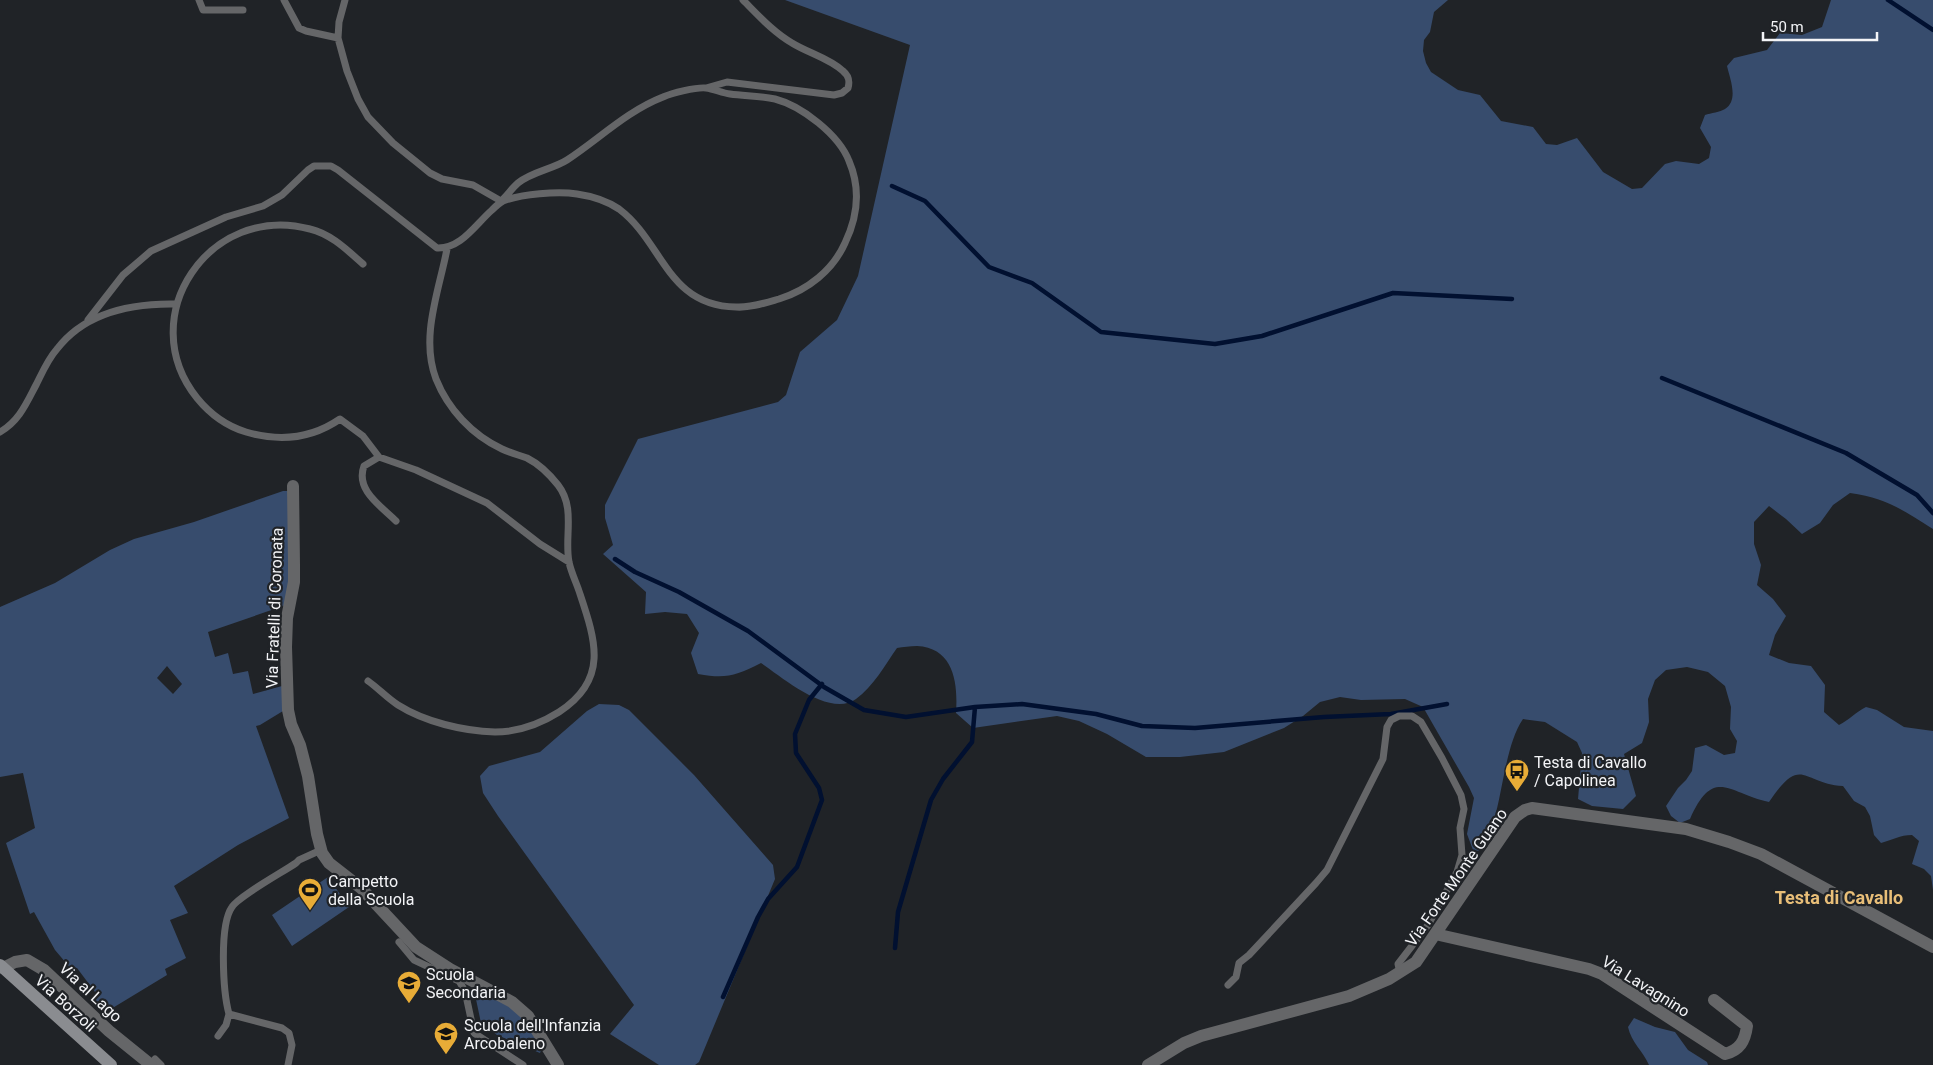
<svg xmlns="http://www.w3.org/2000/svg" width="1933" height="1065" font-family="Roboto,sans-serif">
	<rect width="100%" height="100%" fill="#202327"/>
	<!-- green -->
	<path fill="#374c6d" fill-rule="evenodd" d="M785,0H1448L1434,12L1430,32L1424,40L1423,51L1426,63L1431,72L1458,90L1480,95L1501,121L1533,127L1546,144L1557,145L1577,138L1603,172L1632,189L1642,188L1665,164L1676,161L1699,164L1709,158L1711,147L1700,128L1705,115C1711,113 1720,112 1725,109C1739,100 1730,79 1727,66L1734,58L1767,50L1780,33L1802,35L1822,27L1831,0H1933V529C1903,510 1886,498 1850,493L1833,505L1820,523L1802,534L1786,519L1769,506L1754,522V544L1761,565L1757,585L1773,599L1786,616L1775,635L1769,655L1789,663L1811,666L1825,685L1824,712L1839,725C1849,720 1856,712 1866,707L1877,710L1904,727L1933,731V890L1931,876L1924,869L1912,864L1919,841L1912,835C1900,835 1892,840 1881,843L1874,835L1870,816L1865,807L1854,801L1843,786C1802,784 1802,753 1769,802C1729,794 1714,765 1690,819L1680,823L1671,816L1666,806L1678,788L1686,780L1692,771L1695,748L1706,745L1724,755L1735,753L1737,741L1730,729L1731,707L1725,686L1708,672L1687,667L1666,670L1655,680L1648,699L1649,722L1642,743L1624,754L1636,796L1623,809L1592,806L1578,799L1582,753L1577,742L1545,722L1523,719C1506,744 1503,790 1494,820C1491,833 1489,842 1479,851L1473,850L1467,834L1474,798L1469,787L1423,707L1405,699L1361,700L1340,697L1320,702L1303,716L1284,728L1224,752L1180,757H1146L1107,734L1079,721L1057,716L973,728L956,713C958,683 954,648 917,646C910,646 903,647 897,648C885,665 873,687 856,699C830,718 783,678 761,663C735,676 726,679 698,674L691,653L699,633L687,614L665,612L645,614L646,592L603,554L613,545L605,518V505L638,439L778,402L786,395L800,352L837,320L858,276L910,45Z
		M283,491H288L290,579L286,605L208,632L215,657L228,653L233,674L248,671L253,694L282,686L283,711L260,725L256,726L289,818L238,845L174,886L188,913L170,920L186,958L165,969L167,975L106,1012L91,1002L98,996L77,968L72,970L55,950L34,912L30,914L6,843L35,828L23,773L0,777V607L55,583L110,550L134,539L194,522ZM167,666L182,684L173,694L157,678Z
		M599,704L619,705L629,710L694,775L773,865L775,879L699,1062L695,1065H659L610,1034L634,1005L498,816L483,793L480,776L489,766L540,752L587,711Z
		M328,877L349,907L292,946L272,915Z
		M473,985L512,1002L545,1041L540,1053L497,1035L481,1023Z
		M1634,1018L1655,1027L1675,1032L1688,1050L1707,1062L1708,1065H1649C1643,1051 1631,1042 1628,1027Z"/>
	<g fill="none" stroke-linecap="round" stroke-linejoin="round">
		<!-- stream -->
		<path stroke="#011030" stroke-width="4.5" d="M1888,0L1933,30
			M892,186L925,201L989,267L1032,283L1101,332L1215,344L1262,336L1393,293L1512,299
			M1662,378L1846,453L1917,495L1933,513
			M615,559L635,572L679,592L748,631L824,687L864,710L906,717L975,707L1022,704L1096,714L1142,726L1195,728L1324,717L1391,714L1447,704
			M895,948L898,912L931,800L943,779L972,742L975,707
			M723,997L758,917L768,899L797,867L822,800L819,788L796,753L795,734L809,700L822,684"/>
		<!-- service -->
		<path stroke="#656668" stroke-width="7" d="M199,0L203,10H243
			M284,0L299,28L306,31L338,38
			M706,88L727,82L834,95L842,93L848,88C850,81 849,76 843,71C829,58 808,53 792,43C773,32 758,15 743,0
			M363,264C347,250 331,234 310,229C210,202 132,317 197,398C210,414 226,426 246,432C280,442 311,439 340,419L363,436L379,457L416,470L487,503L540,544L569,562
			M88,320L123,275L151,251L226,217L263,206L282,195L308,170L314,166H331L338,170L437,248C461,249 475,225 492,210C495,207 499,203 503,201C521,194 558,191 577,194C591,196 607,201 619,209C663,242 667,306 736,307C750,308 765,303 779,299C808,290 833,270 845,243C858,216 861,189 849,161C839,135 802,106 775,99C760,96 745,96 730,94C722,93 714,89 706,88C696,87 672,93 663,97C627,111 599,139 567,160C553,169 531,172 518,183C512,188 507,196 501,201L473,185L442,179L430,173L393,143L368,117L358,99L347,71L338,38L339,22L345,0
			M0,432C19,421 26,404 36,385C42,373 48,359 57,349C86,311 133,303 177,304
			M379,457L364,466C355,490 381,506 396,521
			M368,681C378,688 387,698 398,705C425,722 463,731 495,732C518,732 540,724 559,712C610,679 595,639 579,591C576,582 571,572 569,562C564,537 576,508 558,485C550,475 539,464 527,458C519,455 510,453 502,449C472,435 448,409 436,379C420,337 439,291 447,249
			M399,942L414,960L459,981L465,991L474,1033L523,1065
			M1228,985L1236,977L1239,963L1249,955L1316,883L1327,870L1383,759L1387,727L1391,720L1399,716H1412L1421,722L1442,758L1461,795L1464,809L1460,828L1462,855L1457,872L1428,925L1398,964L1400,973
			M218,1036L226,1025L229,1014
			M155,1059L161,1065
			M288,1065L292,1045L289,1033L282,1028L229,1014C223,992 219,925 232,907C239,896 283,872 296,863L299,860L321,850"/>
		<!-- minor -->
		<path stroke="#656668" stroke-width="12" d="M293,486L294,564V582L287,618L286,647L288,710L291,724L300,745L308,776L317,834L322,853L329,863L361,888L416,947L450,969L512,1002L528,1016L558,1065
			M1435,934L1589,969L1602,974L1725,1054C1740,1050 1745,1041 1747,1026L1714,1000
			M3,968L15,962L27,960L44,970L109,1031L151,1065
			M1148,1065L1184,1043L1201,1036L1349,996L1389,979L1416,962L1515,817L1525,810L1532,808L1686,829L1729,842L1761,854L1933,947"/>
		<!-- secondary -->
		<path stroke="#8a8c90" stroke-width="12" d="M0,965L111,1065"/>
	</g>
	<!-- icons -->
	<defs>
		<symbol id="bus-pin" viewBox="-11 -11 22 30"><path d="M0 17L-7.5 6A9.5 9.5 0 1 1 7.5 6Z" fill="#e8ac37" stroke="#202327"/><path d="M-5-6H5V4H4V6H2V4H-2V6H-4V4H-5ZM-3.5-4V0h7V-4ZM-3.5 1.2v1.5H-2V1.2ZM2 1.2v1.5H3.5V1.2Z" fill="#111"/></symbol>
		<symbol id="stadium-pin" viewBox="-11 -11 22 30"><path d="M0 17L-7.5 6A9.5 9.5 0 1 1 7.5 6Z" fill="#e8ac37" stroke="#202327"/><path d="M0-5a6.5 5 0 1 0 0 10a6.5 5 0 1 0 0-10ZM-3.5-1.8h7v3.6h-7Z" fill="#111"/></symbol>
		<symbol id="school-pin" viewBox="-11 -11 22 30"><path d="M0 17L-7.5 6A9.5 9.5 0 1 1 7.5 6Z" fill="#e8ac37" stroke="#202327"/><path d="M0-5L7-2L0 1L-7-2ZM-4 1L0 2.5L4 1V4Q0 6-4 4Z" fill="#111"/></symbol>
	</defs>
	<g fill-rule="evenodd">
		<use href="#bus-pin" x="1503" y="757" width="28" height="38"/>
		<use href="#stadium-pin" x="296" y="876" width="28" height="38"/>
		<use href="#school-pin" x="395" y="969" width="28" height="38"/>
		<use href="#school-pin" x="432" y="1020" width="28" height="38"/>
	</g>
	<g text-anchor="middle" stroke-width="4.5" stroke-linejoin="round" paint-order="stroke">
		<!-- street labels -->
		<g font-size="16" fill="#f3f4f7" stroke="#202327">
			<text transform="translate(274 608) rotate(-88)" y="6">Via Fratelli di Coronata</text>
			<text transform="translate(1456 877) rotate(-55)" y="6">Via Forte Monte Guano</text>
			<text transform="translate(1646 986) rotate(32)" y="6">Via Lavagnino</text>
			<text transform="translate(91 992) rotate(43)" y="6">Via al Lago</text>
			<text transform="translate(66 1003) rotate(42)" y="6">Via Borzoli</text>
		</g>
		<!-- poi labels -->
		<g font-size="16" fill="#f3f4f7" stroke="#202327" text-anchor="start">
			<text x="1534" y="768">Testa di Cavallo<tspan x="1534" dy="18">/ Capolinea</tspan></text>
			<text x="328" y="887">Campetto<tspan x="328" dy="18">della Scuola</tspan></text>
			<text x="426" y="980">Scuola<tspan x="426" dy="18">Secondaria</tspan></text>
			<text x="464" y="1031">Scuola dell'Infanzia<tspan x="464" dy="18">Arcobaleno</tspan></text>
		</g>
		<!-- neighbourhood labels -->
		<g font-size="18" font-weight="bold" fill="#e8be78" stroke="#202327">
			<text x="1839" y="904">Testa di Cavallo</text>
		</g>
	</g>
	<!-- scale -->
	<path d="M1763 32v8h114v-8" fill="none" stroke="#f3f4f7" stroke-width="2.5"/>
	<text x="1770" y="32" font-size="15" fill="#f3f4f7" stroke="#202327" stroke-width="4" paint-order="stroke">50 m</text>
</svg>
